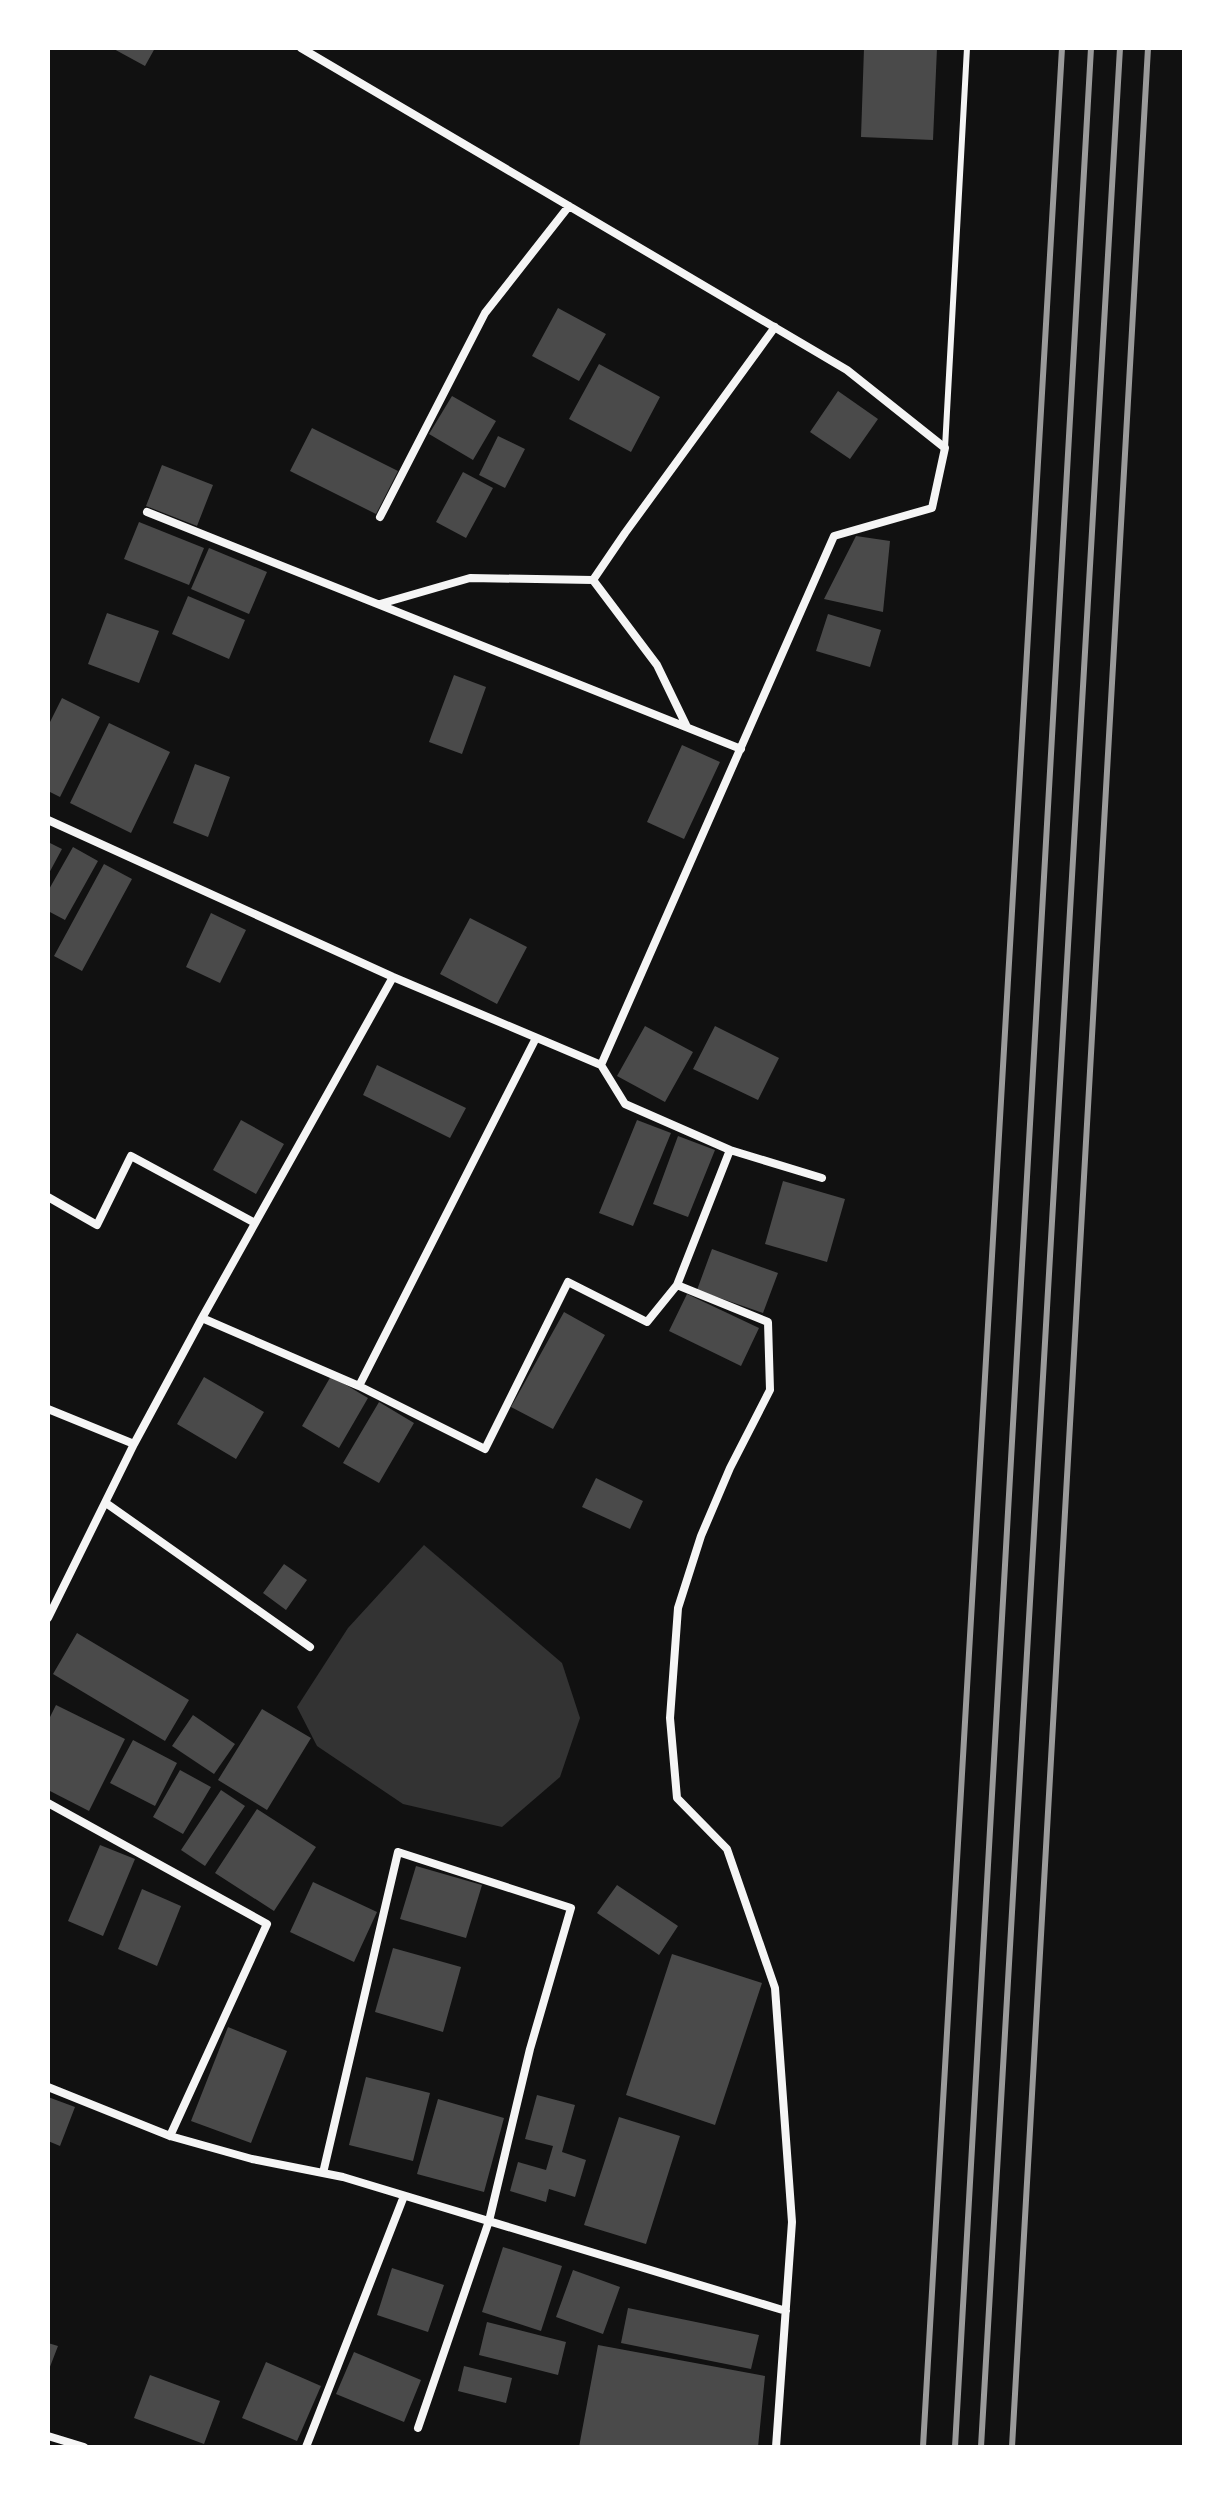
<svg xmlns="http://www.w3.org/2000/svg" width="1232" height="2495" font-family="'Work Sans',sans-serif">
	<rect width="100%" height="100%" fill="#111"/>
	<!-- water -->
	<path fill="#333" d="M424,1545L562,1663L580,1718L560,1777L502,1827L403,1804L317,1746L297,1707L348,1628Z"/>
	<!-- building -->
	<path fill="#4a4a4a" d="M112,48H155L145,66Z
		M864,48H937L933,140L861,137Z
		M558,308L606,334L579,381L532,356Z
		M599,364L660,397L631,452L569,419Z
		M838,391L878,419L850,459L810,432Z
		M452,396L496,421L473,460L429,434Z
		M312,428L398,471L376,514L290,471Z
		M498,436L525,449L505,488L479,475Z
		M162,465L213,485L197,526L146,506Z
		M463,472L493,488L466,538L436,522Z
		M139,522L204,548L189,585L124,559Z
		M856,536L890,541L883,612L824,599Z
		M209,548L267,572L249,614L191,589Z
		M188,596L245,620L229,659L172,634Z
		M107,613L159,631L139,683L88,664Z
		M828,614L881,630L870,667L816,651Z
		M454,675L486,687L462,754L429,742Z
		M62,698L100,717L60,797L48,791V726Z
		M109,723L170,752L131,833L70,803Z
		M682,745L720,762L684,839L647,822Z
		M195,764L230,777L208,837L173,823Z
		M48,842L62,849L48,875Z
		M73,847L98,861L65,920L48,911V891Z
		M104,864L132,879L82,971L54,956Z
		M211,913L246,930L220,983L186,967Z
		M470,918L527,947L497,1004L440,974Z
		M645,1026L693,1052L665,1102L617,1076Z
		M715,1026L779,1058L758,1100L693,1069Z
		M377,1065L466,1108L450,1138L363,1095Z
		M241,1120L284,1144L256,1194L213,1170Z
		M637,1120L671,1133L633,1226L599,1213Z
		M678,1136L715,1150L688,1217L653,1204Z
		M783,1181L845,1199L827,1262L765,1244Z
		M712,1249L778,1273L763,1313L697,1290Z
		M687,1294L759,1328L741,1366L669,1331Z
		M564,1312L605,1335L553,1429L511,1407Z
		M331,1376L368,1398L339,1448L302,1426Z
		M204,1377L264,1412L236,1459L177,1424Z
		M379,1402L414,1423L379,1483L343,1463Z
		M596,1478L643,1501L630,1529L582,1507Z
		M284,1564L307,1580L286,1610L263,1593Z
		M77,1633L189,1700L165,1741L53,1674Z
		M56,1705L125,1739L89,1811L48,1790V1721Z
		M262,1709L311,1738L267,1810L218,1780Z
		M193,1715L235,1744L214,1774L172,1746Z
		M133,1740L177,1763L155,1806L110,1783Z
		M180,1770L211,1787L183,1834L153,1817Z
		M221,1790L245,1806L205,1866L181,1850Z
		M257,1809L316,1847L274,1911L215,1873Z
		M100,1845L135,1859L103,1936L68,1921Z
		M416,1866L482,1885L466,1938L400,1919Z
		M313,1882L377,1912L354,1962L290,1932Z
		M617,1885L678,1926L659,1955L597,1913Z
		M142,1889L181,1906L157,1966L118,1949Z
		M393,1948L461,1967L443,2032L375,2012Z
		M672,1954L762,1983L715,2125L626,2095Z
		M228,2027L287,2051L251,2143L191,2121Z
		M366,2077L430,2093L413,2161L349,2145Z
		M537,2095L575,2105L562,2152L586,2160L575,2197L549,2189L546,2202L510,2191L518,2162L546,2170L553,2146L525,2139Z
		M48,2097L75,2107L60,2146L48,2141Z
		M438,2099L504,2118L484,2192L417,2174Z
		M619,2117L680,2136L646,2244L584,2225Z
		M503,2247L562,2266L541,2331L482,2312Z
		M392,2268L444,2285L428,2332L377,2315Z
		M573,2270L620,2287L603,2334L556,2317Z
		M628,2308L759,2335L751,2369L621,2343Z
		M487,2322L566,2342L558,2375L479,2355Z
		M48,2343L58,2346L48,2372Z
		M598,2345L765,2376L758,2447H579Z
		M354,2352L421,2380L404,2422L336,2394Z
		M266,2362L321,2386L297,2441L242,2418Z
		M464,2366L512,2378L506,2403L458,2391Z
		M150,2375L220,2401L204,2444L134,2418Z"/>
	<g fill="none" stroke-linecap="round" stroke-linejoin="round">
		<!-- service -->
		<path stroke="#f5f5f5" stroke-width="6" d="M945,448L967,48"/>
		<!-- minor -->
		<path stroke="#f5f5f5" stroke-width="8" d="M301,48L847,370L945,448L932,508L834,536L601,1065
			M147,512L741,749
			M380,517L485,313L569,206
			M593,580L657,665L687,727
			M380,604L470,578L593,580L625,533L775,327
			M48,820L393,977L601,1065
			M601,1065L625,1104L730,1150L677,1285L768,1322L770,1390L730,1468L701,1536L678,1608L670,1718L677,1798L727,1849L775,1988L792,2222L776,2447
			M730,1150L822,1178
			M48,1197L97,1225L131,1156L255,1223
			M202,1318L359,1386L485,1449L568,1282L647,1322L677,1285
			M359,1386L536,1038
			M48,1409L134,1444
			M106,1503L310,1647
			M48,1618L134,1444L202,1318L393,977
			M48,1803L267,1924L170,2136
			M48,2087L170,2136L252,2159L343,2177L786,2311
			M323,2173L398,1852L571,1908L530,2049L489,2221L418,2428
			M48,2436L84,2447
			M306,2447L404,2196"/>
		<!-- rail -->
		<path stroke="#9a9a9a" stroke-width="6" d="M923,2447L1062,48
			M955,2447L1091,48
			M981,2447L1120,48
			M1012,2447L1148,48"/>
	</g>
	<!-- border -->
	<rect width="1232" height="2495" fill="none" stroke="#ffffff" stroke-width="100"/>
</svg>
